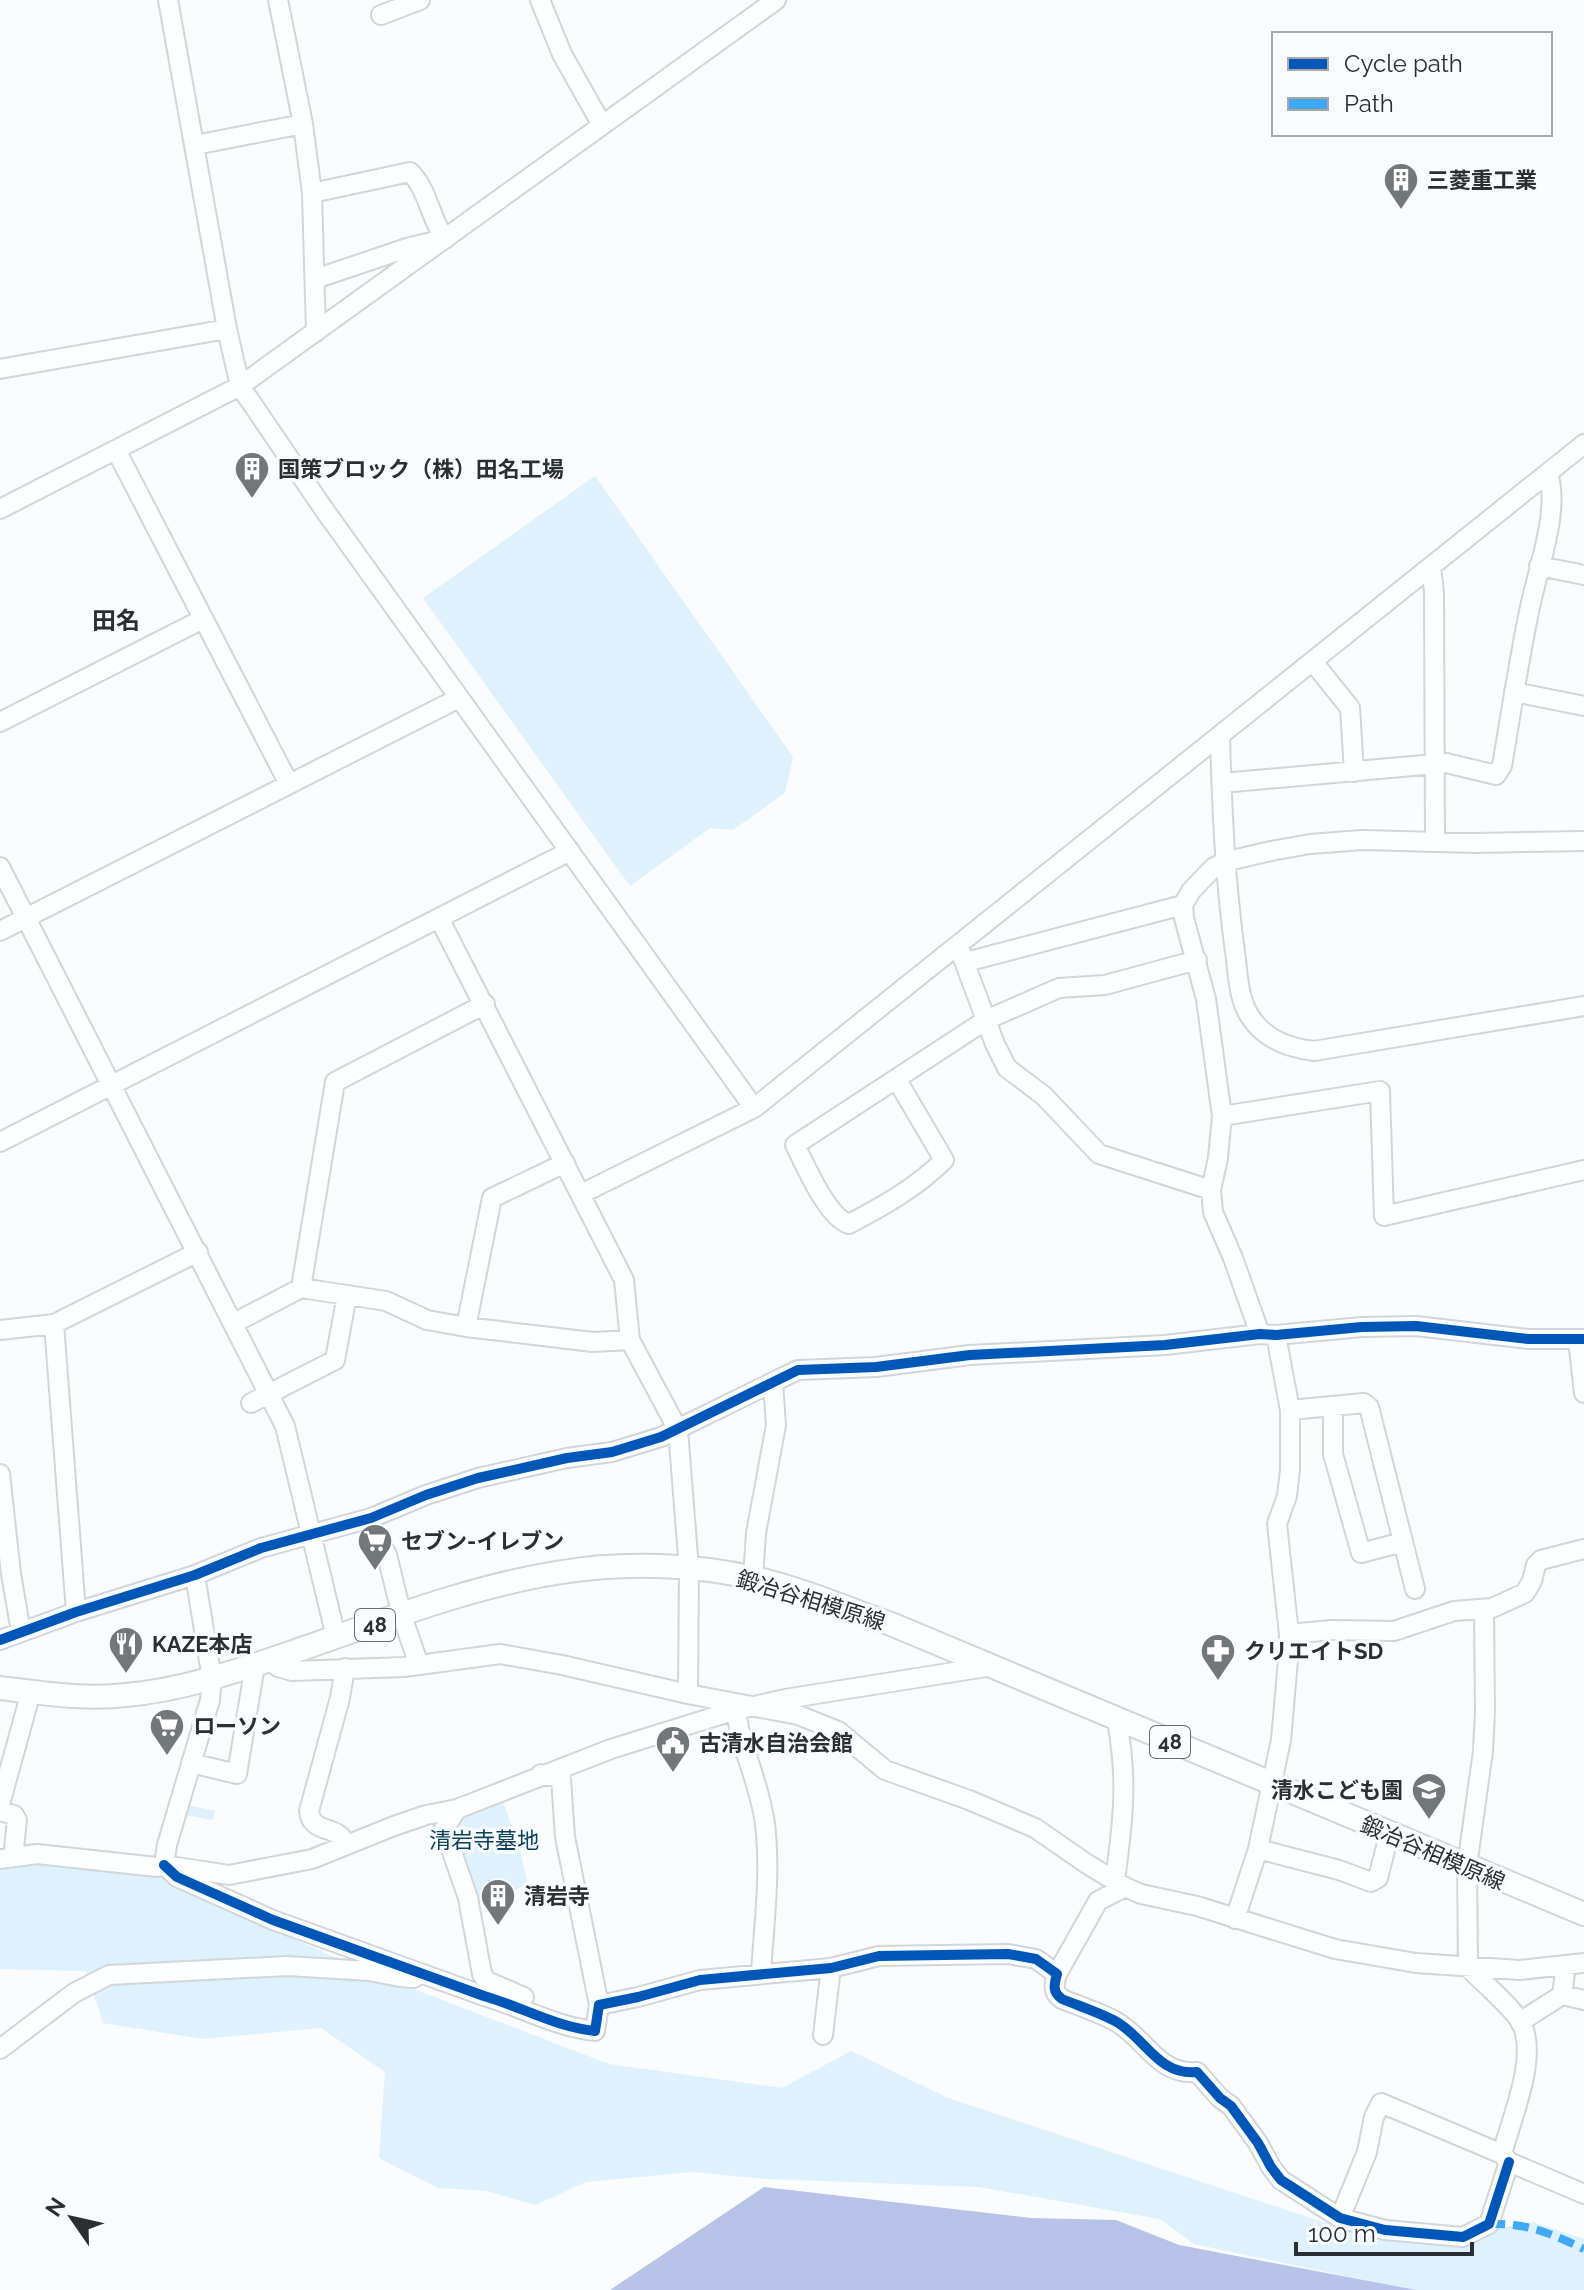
<svg xmlns="http://www.w3.org/2000/svg" width="1584" height="2290" font-family="Raleway,'Noto Sans JP',sans-serif">
	<rect width="100%" height="100%" fill="#fafcfd"/>
	<!-- green -->
	<path fill="#def1fc" d="M595,476L793,757L785,793L733,830L710,828L630,886L423,598Z
		M501,1797L518,1842L528,1885L473,1904L451,1822Z
		M183,1804L215,1811L213,1820L180,1814Z
		M17,1858L162,1871L208,1902L367,1971L609,2064L782,2088L851,2051L948,2098L1353,2232L1361,2228L1485,2231L1533,2222L1584,2239V2290H1411L1194,2244L1160,2219L979,2187L767,2179L692,2172L586,2182L535,2205L487,2191L438,2188L379,2158L385,2072L321,2028L203,2039L103,2023L86,1971L0,1969V1864Z"/>
	<!-- water -->
	<path fill="#b9c3ea" d="M764,2187L1031,2218L1116,2220L1179,2245L1416,2290H610Z"/>
	<g fill="none" stroke-linecap="round" stroke-linejoin="round">
		<defs>
			<path id="minor" d="M168,0L227,329L240,386L323,508L754,1108
				M278,0L303,124
				M540,0L562,54L602,125
				M381,15L420,0
				M195,145L303,124L312,193L316,332
				M312,193L410,172C428,189 430,219 445,239L410,247L315,279
				M0,369L227,329
				M116,450L289,784
				M0,509L240,386L776,0
				M1539,566L1584,575
				M1431,567L1434,592L1435,842
				M1313,662L1350,708L1354,772
				M1514,692L1584,706
				M0,722L203,619
				M1220,736C1222,810 1225,879 1235,952C1238,973 1238,1000 1251,1018C1266,1040 1289,1048 1314,1051L1584,1006
				M1222,783L1446,763L1496,775L1502,766C1511,713 1519,659 1530,607C1538,568 1560,511 1548,473
				M0,867L285,1426L336,1637
				M439,918L624,1280L630,1340L678,1430L689,1569L688,1694
				M0,931L459,698
				M958,945L995,1044L1007,1068L1044,1096L1099,1154L1211,1190L1213,1212L1233,1258L1260,1334
				M966,962L1183,905
				M897,1080L944,1160C916,1188 883,1206 849,1224C827,1217 806,1166 795,1145L986,1020L1059,988L1105,985L1197,960
				M1222,1116L1380,1091L1384,1216L1584,1170
				M0,1142L570,851
				M1211,1190L1218,1158L1222,1116L1206,999L1184,918L1183,905L1191,891L1213,868L1224,862L1271,851L1310,844L1362,840L1476,843L1584,841
				M581,1194L754,1108L1584,444
				M301,1288L335,1082L485,1004
				M234,1323L301,1288L386,1301L427,1320L466,1327L593,1342L630,1340
				M54,1324L76,1612
				M466,1327L492,1198L565,1163
				M0,1330L54,1324L198,1252
				M1578,1340L1584,1393
				M251,1403L335,1360L347,1295
				M1333,1407V1454L1361,1553L1403,1542
				M1290,1410L1364,1403L1369,1407L1415,1589
				M0,1474L11,1574L21,1632
				M368,1519L387,1555L402,1616L419,1665
				M753,1578L756,1533L776,1425L773,1383
				M1484,1609L1485,1712L1483,1751L1467,1866L1468,1967C1483,1983 1508,2003 1520,2021C1540,2054 1511,2119 1502,2154
				M1289,1634L1332,1630L1394,1631L1454,1611L1492,1608L1525,1593L1532,1581L1536,1565L1541,1560L1584,1549
				M0,1640L76,1612L195,1575L261,1548L371,1518L426,1495L478,1478L567,1458L612,1452L661,1437L798,1370L876,1367L970,1355L1165,1345L1260,1334L1276,1335L1362,1327L1416,1326L1528,1339H1584
				M270,1660L278,1667L292,1671L404,1667L500,1654L562,1665L688,1694L798,1715L838,1731L885,1770L969,1800L1035,1828L1087,1864L1125,1887L1141,1894L1197,1906L1335,1949L1416,1963L1520,1970L1584,1963
				M345,1668L340,1698L309,1811C311,1835 340,1824 346,1845
				M735,1703C739,1746 760,1783 765,1824C771,1872 764,1924 761,1973
				M191,1763L237,1774L255,1665
				M541,1774L561,1778L565,1837L599,2005
				M0,1804L31,1692
				M457,1809L444,1829L468,1898L482,1974L487,1981L524,1997
				M0,1811L14,1815L17,1820L13,1857
				M1258,1849L1339,1870L1371,1882L1378,1878L1389,1835
				M0,1859L37,1854L157,1867L164,1865L229,1875L312,1859L394,1826L426,1815L457,1809L611,1749L736,1710L785,1699L992,1666
				M164,1865L177,1877L273,1920L484,1996C522,2007 556,2027 595,2031L599,2005L638,1997L700,1980L831,1968L879,1956L1008,1954L1036,1959L1057,1974C1054,1985 1052,1992 1062,1999C1079,2006 1098,2012 1115,2021C1145,2037 1158,2076 1197,2072L1220,2098L1231,2106L1258,2143L1271,2167L1281,2180L1340,2218L1385,2230L1463,2237L1489,2224L1509,2162
				M164,1865L167,1845L210,1700L212,1679L195,1575
				M1115,1881C1123,1821 1128,1780 1117,1721
				M1235,1919L1258,1849L1281,1740L1288,1660L1289,1634L1277,1524L1287,1496L1290,1470V1410L1276,1335
				M1057,1974L1098,1901L1125,1887
				M1562,1995L1584,2000
				M1520,2022L1562,1995L1566,1965
				M823,2035L831,1968
				M0,2049L74,1993L109,1975L288,1966L369,1971L400,1977L414,1978L419,1974
				M1340,2218L1367,2152L1374,2117L1381,2103L1502,2154L1509,2162L1584,2194"/>
			<path id="major" d="M0,1688C42,1693 84,1700 126,1695C183,1690 237,1671 290,1653C377,1623 470,1586 562,1572C623,1562 693,1564 754,1578C801,1589 846,1608 891,1624L1584,1914"/>
		</defs>
		<!-- minor casing -->
		<use href="#minor" stroke="#d2d6d8" stroke-width="22"/>
		<!-- major casing -->
		<use href="#major" stroke="#d2d6d8" stroke-width="26"/>
		<!-- minor -->
		<use href="#minor" stroke="#feffff" stroke-width="18"/>
		<!-- major -->
		<use href="#major" stroke="#feffff" stroke-width="22"/>
		<!-- quiet -->
		<path stroke="#3fa9f5" stroke-width="8" stroke-dasharray="16 8" stroke-linecap="butt" d="M1489,2224C1529,2223 1549,2233 1584,2249"/>
		<defs>
			<path id="cycleway" d="M0,1640L76,1612L195,1575L261,1548L371,1518L426,1495L478,1478L567,1458L612,1452L661,1437L798,1370L876,1367L970,1355L1165,1345L1260,1334L1276,1335L1362,1327L1416,1326L1528,1339H1584
				M164,1865L177,1877L273,1920L484,1996C522,2007 556,2027 595,2031L599,2005L638,1997L700,1980L831,1968L879,1956L1008,1954L1036,1959L1057,1974C1054,1985 1052,1992 1062,1999C1079,2006 1098,2012 1115,2021C1145,2037 1158,2076 1197,2072L1220,2098L1231,2106L1258,2143L1271,2167L1281,2180L1340,2218L1385,2230L1463,2237L1489,2224L1509,2162"/>
		</defs>
		<!-- cycleway casing -->
		<use href="#cycleway" stroke="#f9fcfe" stroke-width="15"/>
		<!-- cycleway -->
		<use href="#cycleway" stroke="#0057b8" stroke-width="10"/>
	</g>
	<!-- icons -->
	<defs>
		<symbol id="building-pin" viewBox="-11 -11 22 30"><path d="M0 17L-7.5 6A9.5 9.5 0 1 1 7.5 6Z" fill="#72777a" stroke="#f9fcfe"/><path d="M-4-6H4V6H1V3H-1V6H-4ZM-2.5-4.3h1.7v1.8h-1.7ZM.8-4.3h1.7v1.8H.8ZM-2.5-1h1.7V.8h-1.7ZM.8-1h1.7V.8H.8Z" fill="#fff"/></symbol>
		<symbol id="supermarket-pin" viewBox="-11 -11 22 30"><path d="M0 17L-7.5 6A9.5 9.5 0 1 1 7.5 6Z" fill="#72777a" stroke="#f9fcfe"/><path d="M-6-5.5h2.5l.6 2H6L4.5 2H-2.5L-4.4-4H-6ZM-1.5 3.2a1.3 1.3 0 1 0 .1 0ZM3 3.2a1.3 1.3 0 1 0 .1 0Z" fill="#fff"/></symbol>
		<symbol id="restaurant-pin" viewBox="-11 -11 22 30"><path d="M0 17L-7.5 6A9.5 9.5 0 1 1 7.5 6Z" fill="#72777a" stroke="#f9fcfe"/><path d="M-5-6h1v4h1v-4h1v4h1v-4h1v5L-1.5 .5V6h-2V.5L-5-1ZM5-6V6H3V1.5H1.5Q1.5-4 5-6Z" fill="#fff"/></symbol>
		<symbol id="pharmacy-pin" viewBox="-11 -11 22 30"><path d="M0 17L-7.5 6A9.5 9.5 0 1 1 7.5 6Z" fill="#72777a" stroke="#f9fcfe"/><path d="M-2-6h4v4h4v4h-4v4h-4v-4h-4v-4h4Z" fill="#fff"/></symbol>
		<symbol id="civic-pin" viewBox="-11 -11 22 30"><path d="M0 17L-7.5 6A9.5 9.5 0 1 1 7.5 6Z" fill="#72777a" stroke="#f9fcfe"/><path d="M-.6-6.5H3V-4.5H.6V-3L4-1V1h2V6H-6V1h2V-1L-.6-3ZM-1.2 2.5V6h2.4V2.5Z" fill="#fff"/></symbol>
		<symbol id="school-pin" viewBox="-11 -11 22 30"><path d="M0 17L-7.5 6A9.5 9.5 0 1 1 7.5 6Z" fill="#72777a" stroke="#f9fcfe"/><path d="M0-5L7-2L0 1L-7-2ZM-4 1L0 2.5L4 1V4Q0 6-4 4Z" fill="#fff"/></symbol>
	</defs>
	<g fill-rule="evenodd">
		<use href="#building-pin" x="1381" y="160" width="40" height="54"/>
		<use href="#building-pin" x="232" y="449" width="40" height="54"/>
		<use href="#supermarket-pin" x="355" y="1521" width="40" height="54"/>
		<use href="#restaurant-pin" x="106" y="1624" width="40" height="54"/>
		<use href="#pharmacy-pin" x="1198" y="1631" width="40" height="54"/>
		<use href="#supermarket-pin" x="147" y="1706" width="40" height="54"/>
		<use href="#civic-pin" x="653" y="1723" width="40" height="54"/>
		<use href="#school-pin" x="1409" y="1770" width="40" height="54"/>
		<use href="#building-pin" x="478" y="1876" width="40" height="54"/>
	</g>
	<g text-anchor="middle" stroke-width="7" stroke-linejoin="round" paint-order="stroke">
		<!-- shield labels -->
		<g fill="#f9fcfe" stroke="#676c70" stroke-width="2">
			<rect x="355" y="1609" width="40" height="32" rx="6"/>
			<rect x="1150" y="1726" width="40" height="32" rx="6"/>
		</g>
		<g font-size="20" font-weight="bold" fill="#292f33">
			<text x="375" y="1632">48</text>
			<text x="1170" y="1749">48</text>
		</g>
		<!-- poi labels -->
		<g font-size="22" font-weight="bold" fill="#292f33" stroke="#f9fcfe" text-anchor="start">
			<text x="1427" y="188">三菱重工業</text>
			<text x="278" y="477">国策ブロック（株）田名工場</text>
			<text x="401" y="1549">セブン-イレブン</text>
			<text x="152" y="1652">KAZE本店</text>
			<text x="1244" y="1659">クリエイトSD</text>
			<text x="193" y="1734">ローソン</text>
			<text x="699" y="1751">古清水自治会館</text>
			<text x="1403" y="1798" text-anchor="end">清水こども園</text>
			<text x="524" y="1904">清岩寺</text>
		</g>
		<!-- street labels -->
		<g font-size="22" fill="#292f33" stroke="#f9fcfe">
			<text transform="translate(811 1600) rotate(17)" y="8">鍛冶谷相模原線</text>
			<text transform="translate(1433 1853) rotate(23)" y="8">鍛冶谷相模原線</text>
		</g>
		<!-- park labels -->
		<g font-size="22" fill="#0d415a" stroke="#f9fcfe">
			<text x="484" y="1848">清岩寺墓地</text>
		</g>
		<!-- neighbourhood labels -->
		<g font-size="24" font-weight="bold" fill="#292f33" stroke="#f9fcfe">
			<text x="116" y="629">田名</text>
		</g>
	</g>
	<!-- legend -->
	<rect x="1272" y="32" width="280" height="104" fill="#f9fcfe" stroke="#a6aaad" stroke-width="2"/>
	<rect x="1288" y="58" width="40" height="12" fill="#0057b8" stroke="#a6aaad" stroke-width="2"/>
	<text x="1344" y="72" font-size="24" fill="#292f33">Cycle path</text>
	<rect x="1288" y="98" width="40" height="12" fill="#3fa9f5" stroke="#a6aaad" stroke-width="2"/>
	<text x="1344" y="112" font-size="24" fill="#292f33">Path</text>
	<!-- north arrow -->
	<g transform="translate(72 2218) rotate(304)" stroke="#f9fcfe" stroke-width="6" paint-order="stroke">
	<path d="M0-6L14 30L0 20L-14 30Z" fill="#292f33"/>
	<text y="-12" font-size="22" font-weight="bold" text-anchor="middle" fill="#292f33">N</text>
	</g>
	<!-- scale -->
	<path d="M1296 2242v12h176v-12" fill="none" stroke="#292f33" stroke-width="4"/>
	<text x="1308" y="2242" font-size="24" fill="#292f33" stroke="#f9fcfe" stroke-width="6" paint-order="stroke">100 m</text>
</svg>
